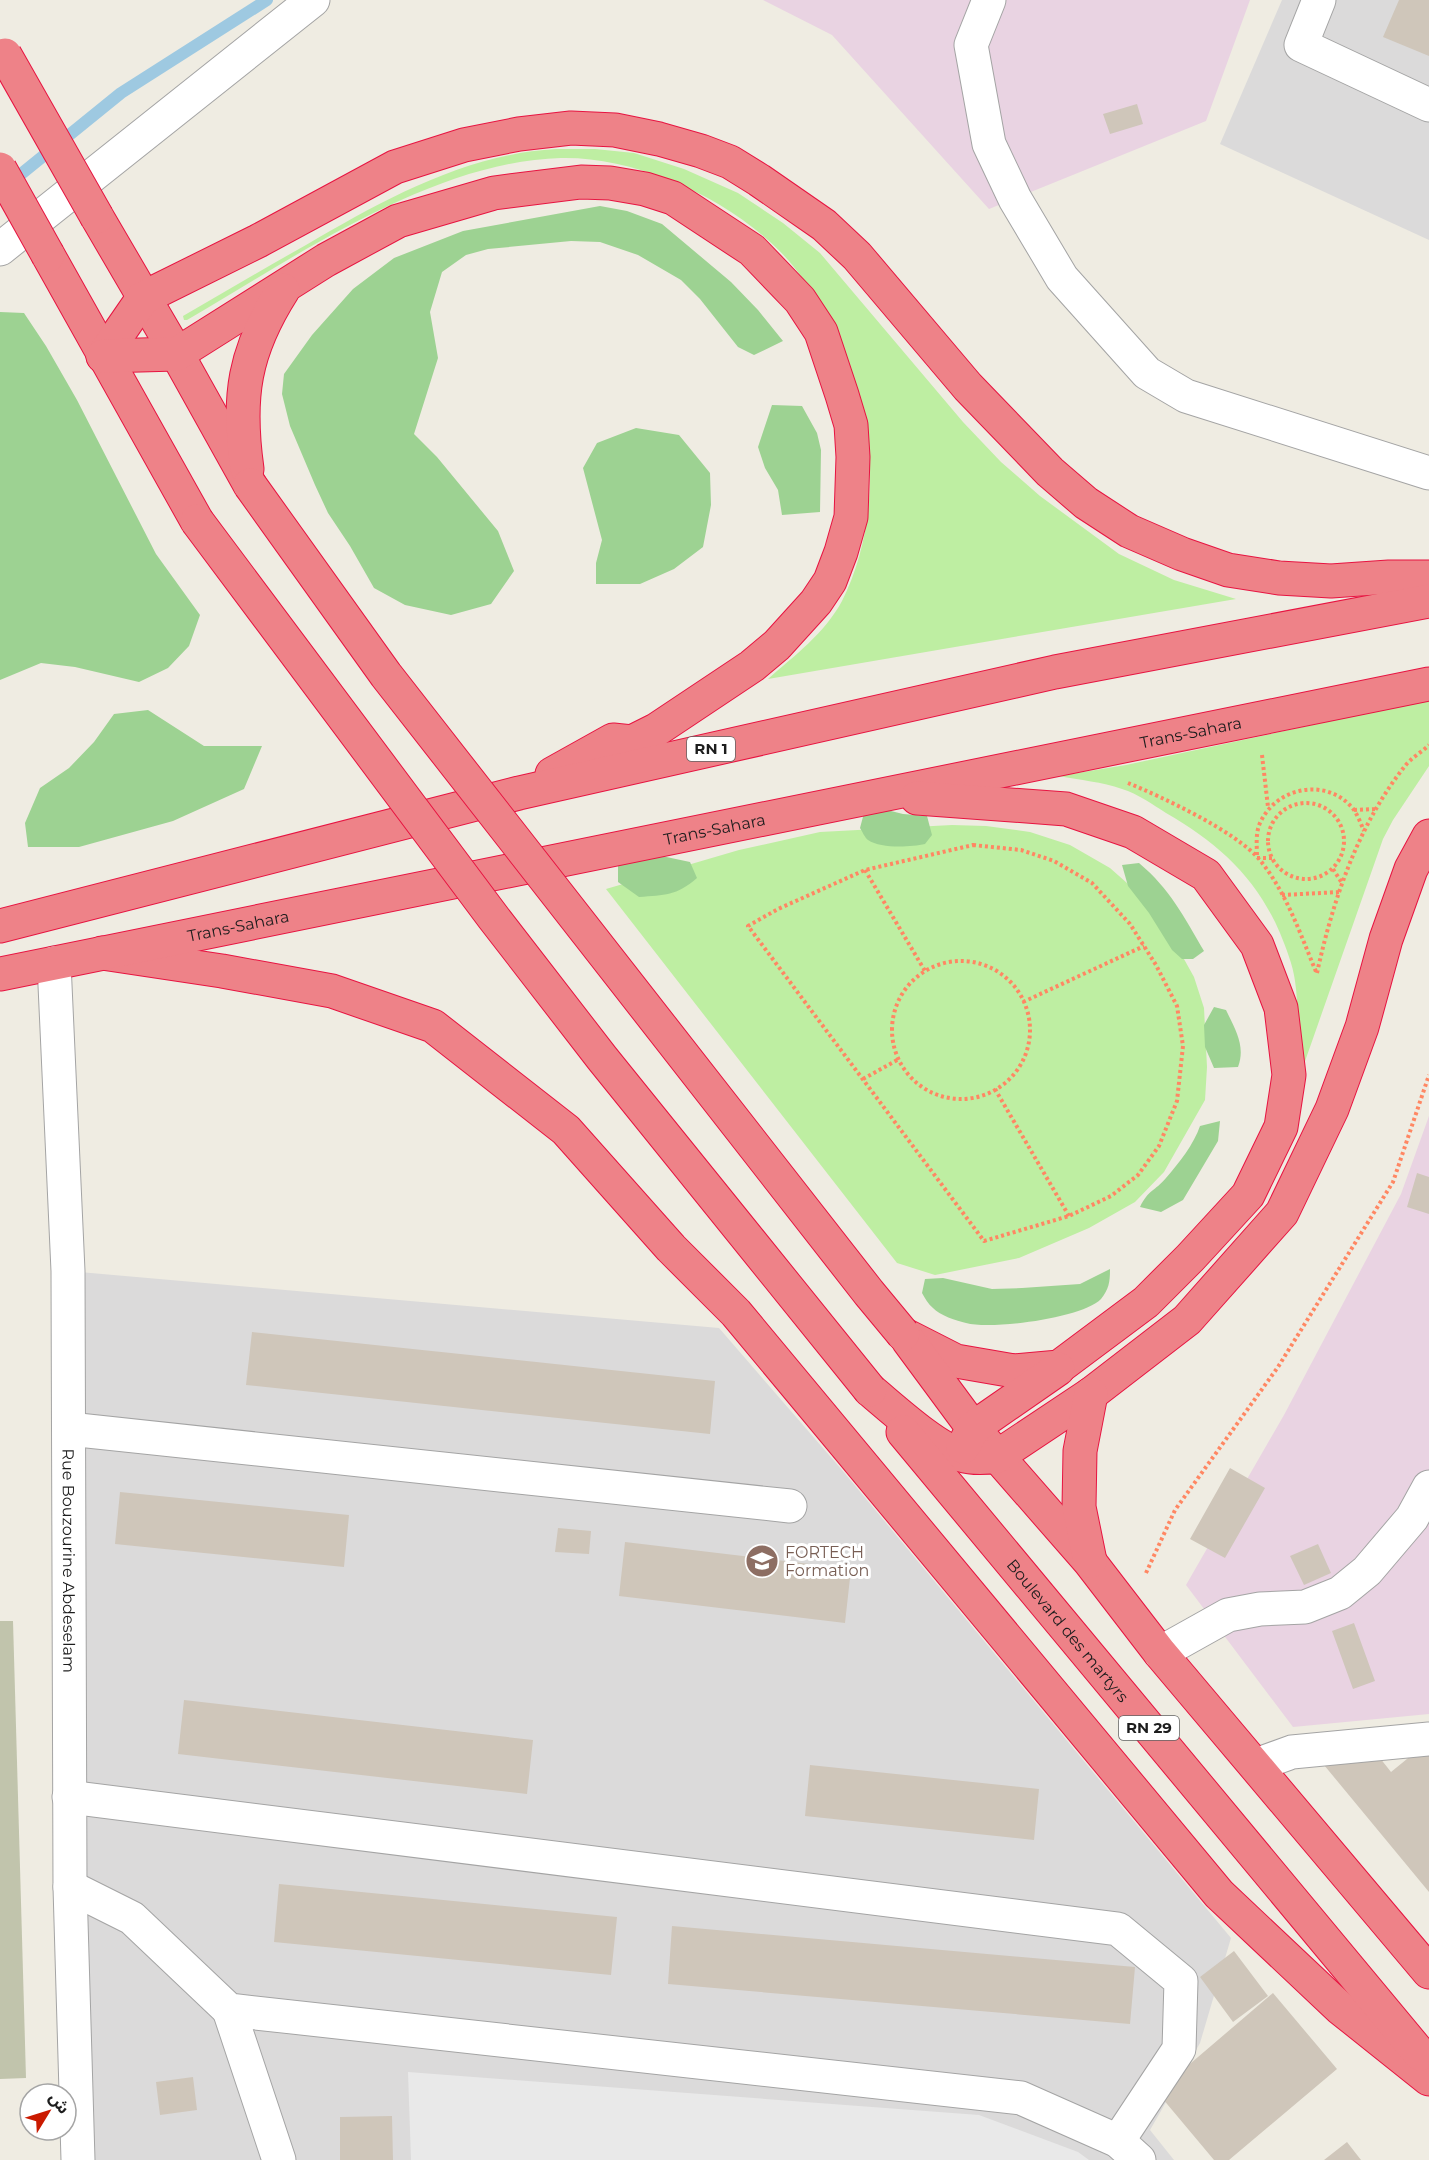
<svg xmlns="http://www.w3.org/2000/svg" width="1429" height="2160" font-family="Montserrat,'Noto Sans Arabic',sans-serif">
	<rect width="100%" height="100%" fill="#efece2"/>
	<!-- residential -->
	<path fill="#dbdada" d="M1282,0H1429V240L1220,144Z
		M68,1271L719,1328L842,1470L1231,1938L1200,2043L1150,2130L1174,2160H78Z"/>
	<!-- industrial -->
	<path fill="#e9d3e2" d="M763,0H1250L1206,121L989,209L832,35Z
		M1429,1116V1714L1293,1727L1186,1585L1284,1415L1401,1194Z"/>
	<!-- construction -->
	<path fill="#c1c4ac" d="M0,1621H13L26,2078L0,2079Z"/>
	<!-- grass -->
	<path fill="#beeea2" d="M556,149H595L634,153L684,169L738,193L783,223L820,253L963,422L1001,462L1040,496L1119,554L1174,580L1236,599L768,679C794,656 825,633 842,601C869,548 878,474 862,417C857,399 848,381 840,364C830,340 820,306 807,285C761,212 647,156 561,158C433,161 295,257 187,320H184L183,316C224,292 265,268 306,245C383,200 465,154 556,149Z
		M1429,700V766L1393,820L1383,839L1290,1104C1294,1063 1301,1022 1295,981C1293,965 1286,948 1280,933C1256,877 1218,843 1166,813C1152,804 1138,794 1122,789C1102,782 1080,780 1059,776L1126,765Z
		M952,825L986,826L1030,832L1070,845L1110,868L1144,898L1170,934L1194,977L1204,1008L1207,1067L1205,1100L1164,1172L1135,1202L1089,1228L1019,1258L935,1275L897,1263L606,889L739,850L820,832Z"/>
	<!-- forest -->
	<path fill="#9dd292" d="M600,206L627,211L662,224L731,282L758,310L783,341L754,355L738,347L700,299L681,280L638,255L600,242L571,241L488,249L466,255L442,272L430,312L438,358L414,434L437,457L498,531L514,571L491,604L451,615L405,605L374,588L350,546L328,513L315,485L290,426L282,394L284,374L312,335L353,289L394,258L463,231Z
		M0,312L24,313L46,346L77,400L156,554L200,615L189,646L168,668L139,682L75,667L41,663L0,680Z
		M772,405L802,406L817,433L821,450L820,512L782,515L778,490L765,468L758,447Z
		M636,428L679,435L710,473L711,505L703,547L674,569L640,584H596V563L602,540L583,468L597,443Z
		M148,710L204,746H262L244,789L173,821L79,847H28L25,823L40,788L69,768L94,742L114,714Z
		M883,809L903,814L927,816L932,835L925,844C911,847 881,849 868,840C865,838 862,831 860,828L864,813Z
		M657,855L690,862L697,878C676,896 665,895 639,897L618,882V866L641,857Z
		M1139,863C1170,889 1184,917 1204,951L1193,959H1182L1172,950L1149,913L1128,886L1122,865Z
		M1214,1007L1226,1010C1235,1029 1246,1046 1238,1067L1214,1068L1205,1047L1204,1025Z
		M1220,1121L1218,1141L1183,1200L1161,1212L1140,1207C1148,1190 1155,1191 1166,1178C1179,1163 1194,1144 1200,1126Z
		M1110,1269C1110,1282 1109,1289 1101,1299C1083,1318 992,1330 966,1323C957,1321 939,1315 933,1308C928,1304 925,1298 922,1293L925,1279L943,1278L992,1289L1022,1288L1080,1284Z"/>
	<!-- parking -->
	<path fill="#e9e9e9" d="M408,2072L979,2115L1078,2152L1089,2160H411Z"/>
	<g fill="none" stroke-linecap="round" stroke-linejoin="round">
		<!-- stream -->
		<path stroke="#9ec9e1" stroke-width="12" d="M10,183L121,93L267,0"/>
	</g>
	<!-- building -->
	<path fill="#cfc6ba" d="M1399,0H1429V56L1383,37Z
		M1137,104L1143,124L1110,134L1103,114Z
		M1417,1173L1429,1177V1214L1407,1207Z
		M252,1332L715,1381L710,1434L246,1385Z
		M1230,1468L1265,1488L1225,1558L1190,1539Z
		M120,1492L349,1515L344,1567L115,1544Z
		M558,1528L591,1531L589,1554L555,1552Z
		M625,1542L851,1569L845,1623L619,1596Z
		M1318,1544L1331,1573L1304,1585L1290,1556Z
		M1354,1623L1375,1681L1353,1689L1332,1631Z
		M184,1700L533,1740L527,1794L178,1754Z
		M1361,1734L1391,1772L1429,1741V1892L1324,1765Z
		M810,1765L1039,1789L1034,1840L805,1816Z
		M279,1884L617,1917L611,1975L274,1942Z
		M672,1926L1135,1967L1130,2024L668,1984Z
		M1234,1951L1268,1996L1233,2022L1200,1977Z
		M1273,1993L1337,2069L1229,2160H1214L1157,2092Z
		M193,2077L197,2110L160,2115L156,2082Z
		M392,2116L393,2160H340V2117Z
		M1347,2142L1361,2160H1324Z"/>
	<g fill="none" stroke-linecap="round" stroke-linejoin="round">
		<defs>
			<g id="minor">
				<path d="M989,0L971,45L989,144L1015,199L1062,278L1147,373L1186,396L1429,473"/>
				<path d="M1319,0L1301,45L1429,105"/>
				<path d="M0,249L313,0"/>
				<path id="s1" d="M54,963L68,1271L70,1887L78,2160"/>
				<path d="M69,1429L790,1506"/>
				<path d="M1160,1653L1228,1615L1260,1609L1305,1607L1340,1593L1367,1571L1412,1518L1429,1487"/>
				<path d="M1256,1765L1292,1752L1429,1739"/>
				<path d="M69,1797L1118,1929L1181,1981L1179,2049L1118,2141"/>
				<path d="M70,1887L132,1918L229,2010L1021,2098L1118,2141L1139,2160"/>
				<path d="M229,2010L279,2160"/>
			</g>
			<g id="highway">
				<path d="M97,217L177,354L250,485"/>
				<path d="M48,255L197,521"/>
				<path d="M103,356L143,298L258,241L395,167L464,145L519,134L571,128L615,130L659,139L701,151L730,162L759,180L824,225L857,256L968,387L1050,472L1086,503L1129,531L1182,554L1228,570L1279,578L1331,581L1389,577H1429"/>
				<path d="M103,356L177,354L326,260L398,221L494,193L581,182L610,183L645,189L673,198L752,250L800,300L821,332L842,395L851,425L853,457L851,517L841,552L830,581L816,602L777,645L752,666L656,730L632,742L613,740L552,774"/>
				<path d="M247,469C237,397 244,351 283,290"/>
				<path d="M0,926L519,793L1055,672L1429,601"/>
				<path d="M102,953L222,971L332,991L433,1026L566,1130L671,1248L736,1313L1219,1894L1340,2008L1429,2079"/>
				<path id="s2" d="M0,974L1429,684"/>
				<path d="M903,1334L956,1361L1014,1371L1059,1367L1146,1302L1190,1258L1248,1195L1281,1127L1289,1075L1281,1008L1257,945L1206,875L1133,832L1066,809L917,798"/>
				<path d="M908,1340L973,1428L1090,1562L1160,1653L1429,1972"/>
				<path d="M870,1390C893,1409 935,1448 961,1455C974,1459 986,1458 998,1456L1091,1394L1187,1320L1282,1213L1332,1109L1362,1027L1386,939L1411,869L1429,836"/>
				<path id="s3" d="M903,1432L1420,2054"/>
				<path d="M963,1447L973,1428L1058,1369"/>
				<path d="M1090,1561L1079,1507L1080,1451L1091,1394"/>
			</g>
		</defs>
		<!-- minor casing -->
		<use href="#minor" stroke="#a4a4a4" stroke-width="35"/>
		<!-- highway casing -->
		<use href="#highway" stroke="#e71441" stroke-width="35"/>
		<!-- path -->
		<path stroke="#ff8763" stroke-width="4" stroke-dasharray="3 3" stroke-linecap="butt" d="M1262,755L1268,807
			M1128,783C1162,797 1235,831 1259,859C1287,893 1300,934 1317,974
			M1268 841a38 38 0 1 1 76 0a38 38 0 1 1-76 0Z
			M1354,810L1375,809
			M973,845L1021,850L1054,861L1092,883L1130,924L1156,965L1177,1006L1183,1046L1177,1101L1159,1146L1138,1175L1111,1196L1069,1216L984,1241L748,926L778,909L865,870Z
			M1272,858H1257C1257,845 1255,832 1261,821C1278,786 1329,777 1354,810C1358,816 1361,824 1364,831
			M1333,869L1342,883
			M865,870L925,971
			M1282,895L1340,892
			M892 1030a69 69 0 1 1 138 0a69 69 0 1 1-138 0Z
			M1317,973C1333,900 1358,825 1405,766C1411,758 1422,752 1429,745
			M1023,1002L1144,946
			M863,1079L899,1059
			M995,1089L1069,1216
			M1146,1573L1175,1510L1278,1367L1393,1182L1429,1075"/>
		<!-- minor -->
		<use href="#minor" stroke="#fff" stroke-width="33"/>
		<!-- highway -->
		<use href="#highway" stroke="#ee8288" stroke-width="33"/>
		<defs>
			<path id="highway-bridge" d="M5,55L97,217
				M0,169L48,255
				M250,485L386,675L869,1293L903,1334
				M197,521L493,917L602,1058L870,1390"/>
		</defs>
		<!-- highway-bridge casing -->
		<use href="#highway-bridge" stroke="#e71441" stroke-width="35" stroke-linecap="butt"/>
		<!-- highway-bridge -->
		<use href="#highway-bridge" stroke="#ee8288" stroke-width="33"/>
	</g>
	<!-- icons -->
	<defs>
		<symbol id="school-disc" viewBox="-11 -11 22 22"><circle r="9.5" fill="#8d6e63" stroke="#fff"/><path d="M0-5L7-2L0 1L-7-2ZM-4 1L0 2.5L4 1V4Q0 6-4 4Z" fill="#fff"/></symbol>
	</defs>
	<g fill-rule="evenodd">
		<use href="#school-disc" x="743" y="1542" width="38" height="38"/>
	</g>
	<g text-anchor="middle" stroke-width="6" stroke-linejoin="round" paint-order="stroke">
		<!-- shield labels -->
		<g fill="#fff" stroke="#616161" stroke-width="1.5">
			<rect x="687" y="737" width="48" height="24" rx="4.5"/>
			<rect x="1119" y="1716" width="60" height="24" rx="4.5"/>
		</g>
		<g font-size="15" font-weight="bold" fill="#1d1d1d">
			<text x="711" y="754">RN 1</text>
			<text x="1149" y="1733">RN 29</text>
		</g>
		<!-- street labels -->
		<g font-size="16" fill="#1d1d1d" stroke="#fff">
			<text dy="6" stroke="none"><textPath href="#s2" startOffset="1215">Trans-Sahara</textPath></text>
			<text dy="6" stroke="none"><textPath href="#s2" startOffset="729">Trans-Sahara</textPath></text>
			<text dy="6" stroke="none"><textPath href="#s2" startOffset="243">Trans-Sahara</textPath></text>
			<text dy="6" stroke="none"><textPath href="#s1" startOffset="598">Rue Bouzourine Abdeselam</textPath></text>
			<text dy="6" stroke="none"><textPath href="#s3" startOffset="258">Boulevard des martyrs</textPath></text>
		</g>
		<!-- education labels -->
		<g font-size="16" fill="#785e54" stroke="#fff" text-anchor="start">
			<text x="785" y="1558">FORTECH<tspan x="785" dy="18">Formation</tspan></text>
		</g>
	</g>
	<!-- north arrow -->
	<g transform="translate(48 2112) rotate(52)"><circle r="28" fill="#ffffff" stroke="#a5a5a5" stroke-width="1.5"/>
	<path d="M0-4.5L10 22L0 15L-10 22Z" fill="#ca1a00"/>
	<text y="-9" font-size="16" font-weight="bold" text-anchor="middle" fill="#1d1d1d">ش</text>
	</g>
</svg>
